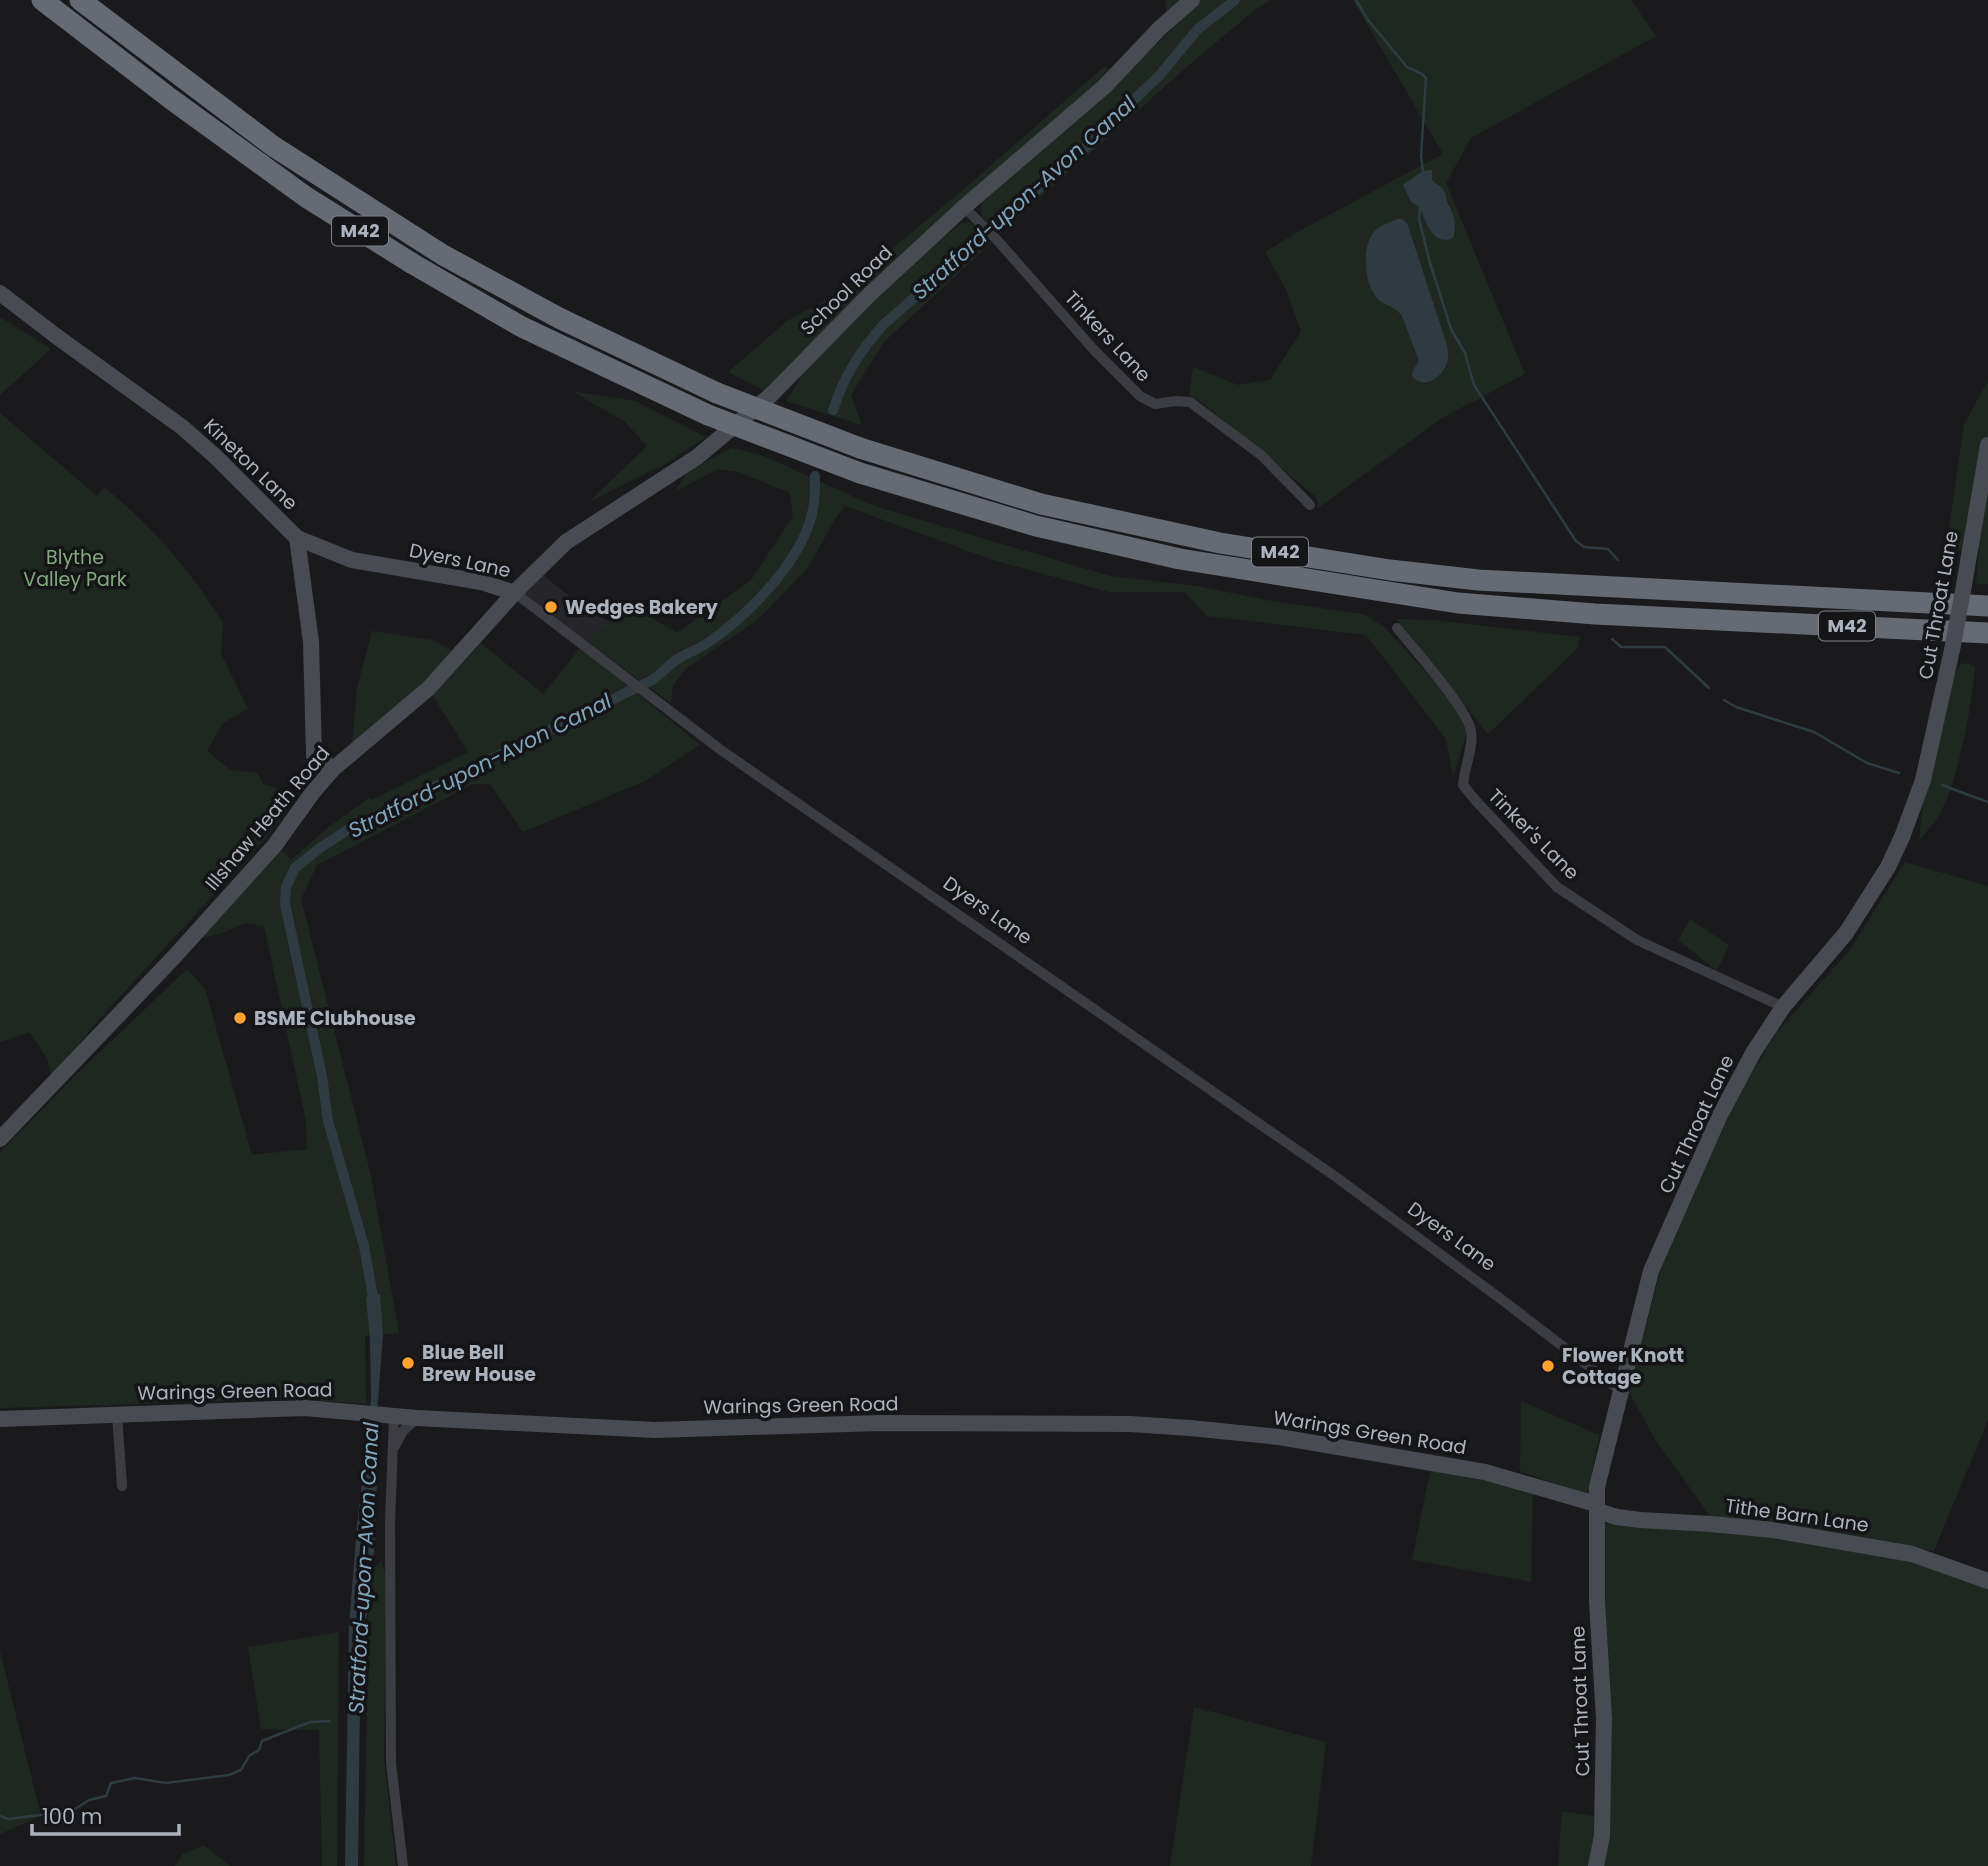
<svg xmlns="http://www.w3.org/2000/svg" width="1988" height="1866" font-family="Poppins,sans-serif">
	<rect width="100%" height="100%" fill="#1a1a1d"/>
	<!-- built -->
	<path fill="#26262a" d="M540,573L577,602L611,623L587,642L521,594Z"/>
	<!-- green -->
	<path fill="#1f2820" d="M1165,0H1270L1251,13L1189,65L999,234L982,217L981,202L1101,97L1172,30L1168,21Z
		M1353,0H1631L1656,36L1471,138L1446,183L1525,374L1442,418L1318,508L1316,497L1203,403L1189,395L1193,367L1238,385L1270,380L1301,331L1286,290L1265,252L1301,230L1443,154Z
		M1104,67L1116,70L765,391L728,372L787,321L840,292L958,194Z
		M970,222L991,243L884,342L851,395L862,425L786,401L805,371L842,328L928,249L961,223Z
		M0,317L51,349L0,395Z
		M1988,381V584H1976L1979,550H1946L1964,424Z
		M572,391L635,401L706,437L665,464L589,502L647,446L625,422Z
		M0,413L97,496L104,487C151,525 191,571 223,623L221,654L248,709L223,723L207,751L230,770L258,773L263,784L297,795L271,832L96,1023L51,1078L47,1059L30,1032L0,1042Z
		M731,448L759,454L874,506L1110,576L1197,586L1272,601L1363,614L1384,627L1451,699L1467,732L1453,777L1446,739L1366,635L1207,616L1184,592H1109L993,560L845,506L837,516L807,569L757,620L687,668L673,685L671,703L587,642L630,605L677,633L751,580L793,516L790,493L739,472L718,469L675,492L688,471Z
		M1396,619L1434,620L1580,637L1578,648L1488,734Z
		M372,631L432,640L456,652L425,683L352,745L357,688Z
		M481,643L543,694L581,647L700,745L645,781L523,832L490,784H473L317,865L301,899L371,1176L399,1333L365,1336L366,1404L299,1399L0,1408V1152L76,1075L187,969L205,989L252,1155L307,1149L306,1121L264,926L245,923L225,932L194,940L281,848L291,860L330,826L369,798L372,800L468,752L433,696Z
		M1968,663L1975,667C1972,706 1958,782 1939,815C1933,824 1925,833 1919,841L1923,803L1955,674L1961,664Z
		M1905,862L1988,886V1420L1934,1551L1710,1516L1656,1441L1629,1392L1663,1261L1734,1103L1776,1033L1849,951Z
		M1690,919L1729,945L1717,971L1678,940Z
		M1521,1401L1599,1435L1588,1495L1520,1471Z
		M1431,1467L1533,1489L1531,1582L1412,1560Z
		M1612,1523L1722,1530L1825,1544L1914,1559L1988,1588V1866H1558L1562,1811L1597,1817L1602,1524Z
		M381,1561L386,1575L384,1759L396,1866H364L369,1573Z
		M339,1632L337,1866H322L319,1730L261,1729L248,1647Z
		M0,1651L41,1816L0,1834Z
		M1194,1707L1326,1742L1311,1866H1170Z
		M204,1845L230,1866H175L183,1854Z"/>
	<!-- water -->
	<path fill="#2e3c42" d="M1432,170V180C1435,183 1439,185 1442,188C1447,193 1445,199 1448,204C1454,215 1457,225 1453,238C1433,247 1425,221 1420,207L1411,202L1403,185L1423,171Z
		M1397,219H1402L1407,223L1447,345C1448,351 1449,357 1447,363C1442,377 1424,391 1412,376L1413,370L1419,361L1402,316C1396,307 1388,307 1380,301C1363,287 1360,243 1377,229C1382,225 1391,222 1397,219Z
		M380,1294L383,1334L363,1602L360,1699L358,1866H345L349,1625L357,1526L371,1400L370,1340L366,1297Z"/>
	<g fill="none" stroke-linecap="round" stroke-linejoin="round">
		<!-- stream -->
		<path stroke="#2e3c42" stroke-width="2.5" d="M1356,0L1368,20L1407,67L1422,74L1426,78L1421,156L1423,171
			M1420,207L1419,219L1430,263L1451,329L1465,353L1474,385L1576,541L1584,547L1608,549L1618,560
			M1612,639L1621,647H1665L1709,688
			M1724,700L1736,707L1814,732L1867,763L1899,773
			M1942,785L1988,802
			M0,1816L8,1819L72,1811L89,1800L106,1796L111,1783L135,1778L166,1783L229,1775L241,1770L249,1756L259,1750L262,1741L310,1722L329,1721"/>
		<!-- canal -->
		<path stroke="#2e3c42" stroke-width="10" d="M833,410C844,376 860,351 883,325L1110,126L1125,108L1159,76L1198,29L1235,0
			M375,1308L364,1246L328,1121L322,1076L285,904L286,887L295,868L320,848L349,829L652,680C661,674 668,666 676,660C687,653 699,649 709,642C751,613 808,555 814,503C815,494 815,485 815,476
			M362,1615L369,1552L372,1478"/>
		<!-- street -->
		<path stroke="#3b3d42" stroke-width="10" d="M964,207L998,241L1094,350L1140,396L1155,404L1176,401L1190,402L1261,455L1310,505
			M515,593L721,750L1336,1177L1505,1302L1621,1391
			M1397,628C1413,648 1467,708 1471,731C1474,747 1464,768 1463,785L1476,801L1557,887L1637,940L1783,1007
			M117,1414L122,1486
			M394,1416L390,1523L391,1763L403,1866
			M395,1446L403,1431L417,1418"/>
		<!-- secondary -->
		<path stroke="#484c52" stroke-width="16" d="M0,293L56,336L182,427L216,457L297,538L311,642L314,755L333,769
			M297,538L352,560L481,582L515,593
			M1964,585L1988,445
			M0,1139L175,956L275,845L313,792L333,769L429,688L517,590L566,542L697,457L771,395L869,295L964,207L1104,87L1160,28L1192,0
			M0,1419L305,1408L417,1418L655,1430L880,1423L1130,1424L1190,1428L1279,1437L1485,1472L1596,1504
			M1597,1511L1617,1517L1641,1520L1711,1524L1773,1530L1912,1554L1988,1581
			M1596,1866L1602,1836L1603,1771L1604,1719L1597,1601V1487L1651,1271L1719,1117L1753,1053L1783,1007L1846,933L1888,867L1902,837L1923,780L1952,650"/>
		<!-- highway -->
		<path stroke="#666b73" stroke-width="21" d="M42,0L171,99L306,197L413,264L522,327L708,415
			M80,0L273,146L443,255L559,318L717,393
			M860,448L1041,504L1220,543L1390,570L1478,580L1988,606
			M860,473L1036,526L1180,559L1458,603L1595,614L1988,633"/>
		<!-- secondary-bridge -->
		<path stroke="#484c52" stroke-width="16" d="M1952,650L1964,585"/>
		<!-- highway-bridge -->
		<path stroke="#666b73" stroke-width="21" d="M717,393L860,448
			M708,415L860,473"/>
	</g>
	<!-- markers -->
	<g fill="#ffa230" stroke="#151518" stroke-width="2.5">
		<circle cx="551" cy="607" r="7"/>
		<circle cx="240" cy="1018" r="7"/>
		<circle cx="408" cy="1363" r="7"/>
		<circle cx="1548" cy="1366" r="7"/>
	</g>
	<g text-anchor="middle" stroke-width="7" stroke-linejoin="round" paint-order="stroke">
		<!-- shield labels -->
		<g fill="#151518" stroke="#7f848c" stroke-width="2">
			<rect x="332" y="216.5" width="56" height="29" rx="5"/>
			<rect x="1252" y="537.5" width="56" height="29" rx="5"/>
			<rect x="1819" y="611.5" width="56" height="29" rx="5"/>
		</g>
		<g font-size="18" font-weight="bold" fill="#acb3bd">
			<text x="360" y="237">M42</text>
			<text x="1280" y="558">M42</text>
			<text x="1847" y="632">M42</text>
		</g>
		<!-- street labels -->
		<g font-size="19" fill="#acb3bd" stroke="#151518">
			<text transform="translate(846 290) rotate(-44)" y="7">School Road</text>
			<text transform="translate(1108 336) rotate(47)" y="7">Tinkers Lane</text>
			<text transform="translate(251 464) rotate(44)" y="7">Kineton Lane</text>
			<text transform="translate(460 560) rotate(12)" y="7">Dyers Lane</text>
			<text transform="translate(1938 605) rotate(-80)" y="7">Cut Throat Lane</text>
			<text transform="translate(267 818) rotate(-50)" y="7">Illshaw Heath Road</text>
			<text transform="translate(1534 834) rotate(45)" y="7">Tinker's Lane</text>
			<text transform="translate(988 910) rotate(35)" y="7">Dyers Lane</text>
			<text transform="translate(1696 1124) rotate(-65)" y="7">Cut Throat Lane</text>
			<text transform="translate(1452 1236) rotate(36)" y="7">Dyers Lane</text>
			<text transform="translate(235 1391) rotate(-1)" y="7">Warings Green Road</text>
			<text transform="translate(801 1405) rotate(-1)" y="7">Warings Green Road</text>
			<text transform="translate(1370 1432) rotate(9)" y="7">Warings Green Road</text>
			<text transform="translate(1797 1515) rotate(8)" y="7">Tithe Barn Lane</text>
			<text transform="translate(1580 1701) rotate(-92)" y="7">Cut Throat Lane</text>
		</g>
		<!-- park labels -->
		<g font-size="19" fill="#83a981" stroke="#151518">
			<text x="75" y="564">Blythe<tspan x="75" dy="22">Valley Park</tspan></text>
		</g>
		<!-- poi labels -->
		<g font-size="19" font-weight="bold" fill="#acb3bd" stroke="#151518" text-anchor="start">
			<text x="565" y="614">Wedges Bakery</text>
			<text x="254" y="1025">BSME Clubhouse</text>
			<text x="422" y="1359">Blue Bell<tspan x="422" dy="22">Brew House</tspan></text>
			<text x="1562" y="1362">Flower Knott<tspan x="1562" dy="22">Cottage</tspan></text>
		</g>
		<!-- water labels -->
		<g font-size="21" font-style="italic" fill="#81a6ba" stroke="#151518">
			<text transform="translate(1024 198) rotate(-42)" y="7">Stratford-upon-Avon Canal</text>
			<text transform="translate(480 766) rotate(-27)" y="7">Stratford-upon-Avon Canal</text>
			<text transform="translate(364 1568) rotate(-87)" y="7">Stratford-upon-Avon Canal</text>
		</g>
	</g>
	<!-- scale -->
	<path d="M32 1824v10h147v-10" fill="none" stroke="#acb3bd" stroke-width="3.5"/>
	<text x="42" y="1824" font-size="21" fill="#acb3bd" stroke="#151518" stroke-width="5" paint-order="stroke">100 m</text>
</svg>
